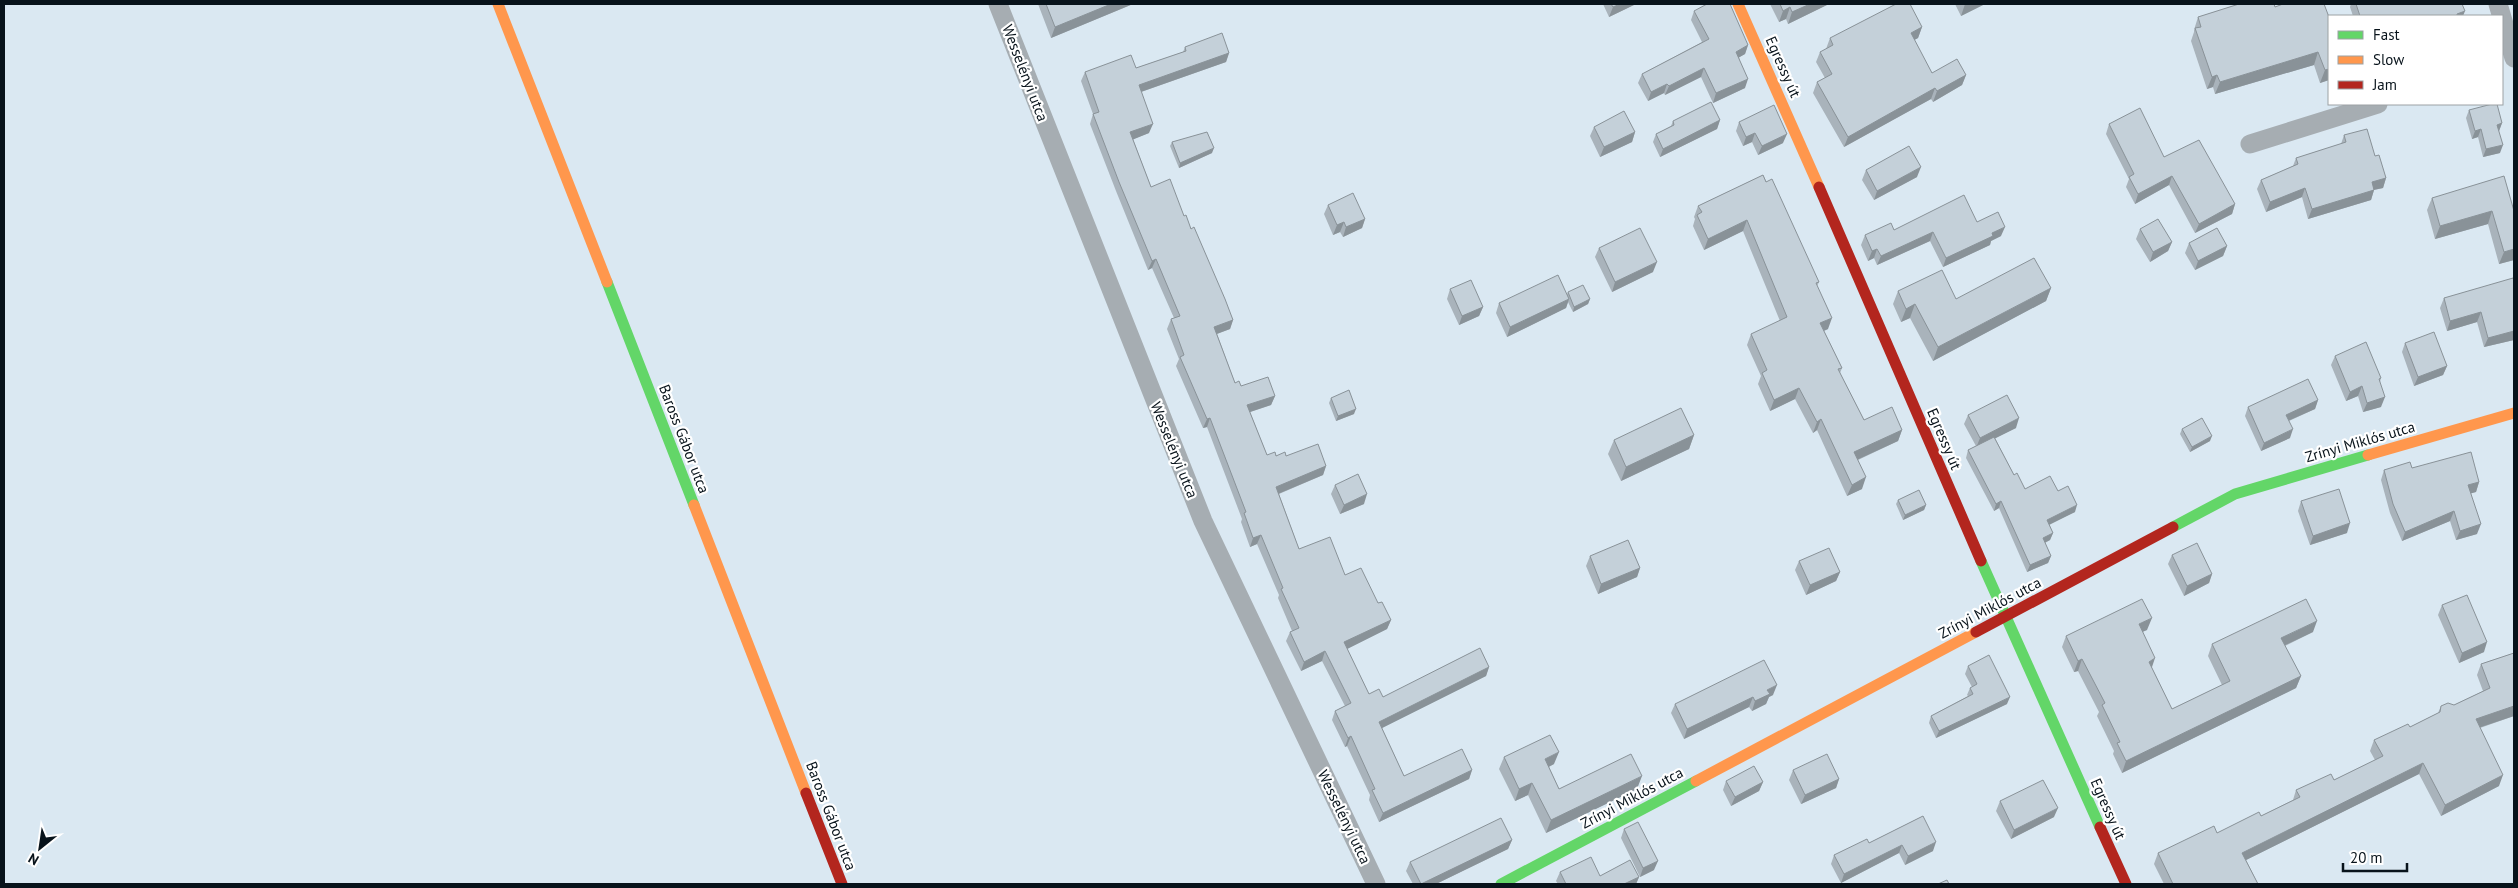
<svg xmlns="http://www.w3.org/2000/svg" width="2518" height="888" font-family="'PT Sans',sans-serif">
	<rect width="100%" height="100%" fill="#dae8f2"/>
	<g fill="none" stroke-linecap="round" stroke-linejoin="round">
		<!-- street -->
		<path stroke="#a6adb2" stroke-width="19" d="M998,4L1203,521L1376,884
			M2498,4L2514,58
			M2250,144L2378,104"/>
		<!-- fast -->
		<path stroke="#63d668" stroke-width="11" d="M607,282L694,505
			M2173,527L2235,494L2368,455
			M1981,561L2100,827
			M1501,884L1696,781"/>
		<!-- slow -->
		<path stroke="#ff974d" stroke-width="11" d="M498,4L607,282
			M1738,4L1819,187
			M2368,455L2514,413
			M694,505L806,793
			M1696,781L1976,632"/>
		<!-- jam -->
		<path stroke="#b3261e" stroke-width="11" d="M1819,187L1981,561
			M1976,632L2173,527
			M806,793L842,884
			M2100,827L2126,884"/>
	</g>
	<!-- wall -->
	<path fill="#a9b3bb" d="M1038,4H1133L1051,38Z
		M1603,4H1636L1609,17Z
		M1770,4H1829L1788,24L1786,19L1779,22Z
		M1955,4H1985L1961,16Z
		M2236,4H2274L2275,7L2329,17V80L2320,83L2314,65L2215,94L2213,87L2207,89L2191,41L2194,32V30L2198,17L2237,5Z
		M2351,4H2462L2463,16H2353L2350,7Z
		M1694,11L1748,45L1745,54L1739,57L1745,88L1713,103L1701,77L1665,95L1664,93L1648,101L1638,83L1642,74L1702,42L1691,20Z
		M1922,27L1918,38L1914,40L1932,73L1966,75L1962,85L1933,102L1931,99L1844,147L1813,93L1817,82L1825,78L1816,62L1820,52L1826,49L1830,38Z
		M1185,47L1229,53L1226,62L1141,92L1149,133L1133,139L1151,187L1184,216L1191,229L1233,320L1230,329L1217,334L1235,383L1241,386L1275,396L1271,405L1250,412L1267,455L1286,456L1326,466L1323,475L1279,494L1299,549L1345,575L1378,603L1391,620L1387,629L1347,649L1369,694L1383,697L1489,667L1486,676L1382,728L1404,776L1472,770L1469,779L1379,822L1369,800L1370,795L1347,746L1345,747L1332,720L1335,711L1345,706L1322,661L1301,671L1286,641L1290,632L1292,631L1278,598L1279,595L1257,544L1250,547L1241,522L1242,519L1207,427L1203,428L1176,366L1179,359L1167,329L1171,319L1174,318L1152,268L1148,270L1116,191L1090,124L1093,114L1081,81L1085,72L1136,68L1183,52Z
		M2469,110L2502,123L2499,131L2500,153L2483,157L2478,137L2472,139L2466,118Z
		M1720,120L1717,129L1660,157L1653,142L1656,134L1671,126L1673,121Z
		M1739,122L1783,143L1758,155L1752,142L1743,146L1736,131Z
		M2109,124L2164,157L2235,204L2232,214L2195,233L2169,185L2135,204L2126,187L2129,179L2106,134Z
		M1594,127L1635,132L1632,142L1600,157L1590,136Z
		M2344,135L2375,156L2386,178L2383,188L2374,190L2371,200L2308,219L2302,197L2266,212L2257,189L2261,180L2293,166L2296,158L2341,144Z
		M1172,142L1212,153L1179,168L1170,146Z
		M1866,170L1917,177L1874,200L1862,180Z
		M1763,175L1819,282L1817,286L1828,329L1824,331L1842,368L1840,373L1864,420L1902,430L1898,441L1858,460L1862,489L1847,496L1817,430L1813,433L1795,399L1770,411L1758,384L1761,376L1747,345L1751,334L1780,321L1743,231L1704,250L1693,226L1695,219L1694,217L1698,206Z
		M2432,198L2514,211V260L2499,264L2488,224L2435,239L2427,210Z
		M1328,205L1365,219L1362,228L1343,237L1340,232L1333,235L1324,214Z
		M1977,222L2001,236L1991,241L1990,245L1943,267L1930,241L1877,265L1874,258L1868,261L1861,245L1865,235L1894,230Z
		M2140,229L2172,242L2168,251L2150,262L2136,239Z
		M2189,243L2227,246L2223,256L2195,270L2185,253Z
		M1599,248L1653,272L1612,292L1595,257Z
		M2514,281V340L2484,347L2477,322L2447,331L2440,308L2444,298Z
		M2051,288L2046,301L1933,361L1910,318L1901,322L1893,304L1898,291L1956,299Z
		M1450,289L1483,307L1479,316L1459,325L1447,299Z
		M1568,292L1590,299L1588,304L1573,312L1568,302L1566,308L1507,337L1496,313L1499,303L1567,294Z
		M2405,343L2447,366L2443,375L2414,386L2402,352Z
		M2335,356L2381,378L2380,382L2381,407L2363,412L2358,396L2346,401L2331,365Z
		M1331,398L1354,414L1336,421L1329,403Z
		M2318,400L2315,409L2289,421L2290,438L2261,451L2245,416L2248,407Z
		M1968,415L2016,428L1995,438L2014,475L2025,489L2058,491L2075,512L2049,524L2053,533L2050,540L2045,543L2051,556L2048,563L2027,572L1999,508L1994,511L1966,458L1968,450L1976,446L1964,424Z
		M2182,429L2210,441L2190,452L2180,434Z
		M1694,435L1689,449L1621,481L1608,454L1614,440Z
		M2412,468L2479,482L2476,492L2471,493L2477,534L2456,540L2450,521L2402,541L2390,513L2381,480L2384,470Z
		M1335,485L1364,504L1340,514L1331,494Z
		M1898,500L1926,505L1924,510L1903,520L1896,504Z
		M2301,501L2347,533L2310,545L2298,511Z
		M2172,555L2212,574L2209,583L2184,596L2168,564Z
		M1590,556L1640,568L1637,577L1598,594L1586,566Z
		M1799,561L1840,572L1836,581L1806,595L1795,570Z
		M2442,605L2484,652L2459,663L2438,615Z
		M2147,630L2142,632L2152,668L2172,709L2222,685L2208,656L2212,644L2313,632L2285,646L2301,676L2296,688L2122,773L2113,754L2114,751L2097,716L2099,712L2078,671L2074,672L2062,647L2066,636Z
		M2514,653V716L2480,728L2499,786L2441,816L2419,774L2246,860L2258,884H2164L2154,864L2158,853L2217,833L2261,816L2293,800L2296,790L2334,780L2375,760L2370,751L2374,740L2410,727L2438,713L2441,706L2454,705L2483,691L2477,675L2481,664Z
		M1968,666L2007,704L1936,738L1929,723L1931,716L1968,696L1967,695L1970,688L1972,687L1965,674Z
		M1773,695L1769,697L1766,704L1752,711L1749,707L1684,739L1671,713L1675,704Z
		M1504,757L1554,764L1549,767L1559,789H1637L1546,833L1528,795L1515,801L1499,769Z
		M1793,770L1839,779L1836,788L1801,804L1789,780Z
		M1726,781L1763,782L1759,791L1731,806L1723,790Z
		M2000,801L2054,817L2011,839L1996,811Z
		M1923,816L1933,851L1905,865L1899,853L1841,883L1831,864L1834,855L1869,843Z
		M1624,829L1654,870L1640,877L1621,838Z
		M1512,840L1508,849L1436,884H1413L1406,871L1410,862Z
		M1560,872L1600,876L1639,877L1636,884H1558L1556,881Z"/>
	<!-- shaded-wall -->
	<path fill="#899298" d="M1111,4H1133L1051,38L1055,27Z
		M1620,4H1636L1609,17L1613,7Z
		M1810,4H1829L1788,24L1792,12Z
		M1965,4H1985L1961,16Z
		M1790,7L1786,19L1779,22L1783,11Z
		M2465,11L2463,16H2456L2457,14Z
		M1922,27L1918,38L1907,44L1911,33Z
		M1748,45L1745,54L1733,61L1736,52Z
		M2318,52L2314,65L2215,94L2220,82Z
		M1229,53L1226,62L1135,94L1139,85Z
		M1704,68L1701,77L1665,95L1669,86Z
		M2329,69V80L2320,83L2325,70Z
		M1966,75L1962,85L1933,102L1937,91Z
		M2217,75L2213,87L2207,89L2212,77Z
		M1748,79L1745,88L1713,103L1716,93Z
		M1667,84L1664,93L1648,101L1651,92Z
		M1935,88L1931,99L1844,147L1848,137Z
		M1720,120L1717,129L1660,157L1663,149Z
		M2502,123L2499,131L2494,133L2497,125Z
		M1153,124L1149,133L1127,142L1130,132Z
		M2481,129L2478,137L2472,139L2475,131Z
		M1635,132L1632,142L1600,157L1604,147Z
		M1755,133L1752,142L1743,146L1746,137Z
		M1787,134L1783,143L1758,155L1762,146Z
		M2503,145L2500,153L2483,157L2486,149Z
		M1214,148L1212,153L1179,168L1180,163Z
		M1921,167L1917,177L1874,200L1877,191Z
		M2172,176L2169,185L2135,204L2138,194Z
		M2386,178L2383,188L2368,191L2372,182Z
		M2305,188L2302,197L2266,212L2270,202Z
		M2374,190L2371,200L2308,219L2312,209Z
		M2235,204L2232,214L2195,233L2199,224Z
		M2492,211L2488,224L2435,239L2440,226Z
		M1365,219L1362,228L1343,237L1346,227Z
		M1747,220L1743,231L1704,250L1708,239Z
		M1344,222L1340,232L1333,235L1337,225Z
		M2005,227L2001,236L1991,241L1990,245L1943,267L1946,258L1992,233Z
		M1933,232L1930,241L1877,265L1881,256Z
		M2172,242L2168,251L2150,262L2153,252Z
		M2227,246L2223,256L2195,270L2198,261Z
		M1877,249L1874,258L1868,261L1872,251Z
		M2514,249V260L2499,264L2504,252Z
		M1156,259L1152,268L1148,270L1152,261Z
		M1657,262L1653,272L1612,292L1615,282Z
		M2051,288L2046,301L1933,361L1938,347Z
		M1569,299L1566,308L1507,337L1510,327Z
		M1590,299L1588,304L1573,312L1574,307Z
		M1915,304L1910,318L1901,322L1906,309Z
		M1483,307L1479,316L1459,325L1462,316Z
		M2481,312L2477,322L2447,331L2450,321Z
		M1832,318L1828,329L1816,334L1820,323Z
		M1233,320L1230,329L1211,336L1214,327Z
		M2514,331V340L2484,347L2488,338Z
		M2447,366L2443,375L2414,386L2418,377Z
		M2362,386L2358,396L2346,401L2350,392Z
		M1799,388L1795,399L1770,411L1774,400Z
		M1275,396L1271,405L1244,414L1247,405Z
		M2385,397L2381,407L2363,412L2367,403Z
		M2318,400L2315,409L2283,423L2286,415Z
		M1356,409L1354,414L1336,421L1338,416Z
		M1210,418L1207,427L1203,428L1207,419Z
		M2019,418L2016,428L1976,448L1980,438Z
		M1821,419L1817,430L1813,433L1817,422Z
		M2293,429L2290,438L2261,451L2264,443Z
		M1902,430L1898,441L1850,463L1854,452Z
		M1694,435L1689,449L1621,481L1626,467Z
		M2212,436L2210,441L2190,452L2192,447Z
		M1326,466L1323,475L1273,496L1276,487Z
		M1866,477L1862,489L1847,496L1852,485Z
		M2479,482L2476,492L2465,495L2468,485Z
		M1367,494L1364,504L1340,514L1344,505Z
		M2001,501L1999,508L1994,511L1996,504Z
		M1926,505L1924,510L1903,520L1905,515Z
		M2077,505L2075,512L2045,527L2047,520Z
		M2454,511L2450,521L2402,541L2405,532Z
		M2350,523L2347,533L2310,545L2313,536Z
		M2481,524L2477,534L2456,540L2460,531Z
		M2053,533L2050,540L2040,545L2043,538Z
		M1261,535L1257,544L1250,547L1253,538Z
		M2051,556L2048,563L2027,572L2030,565Z
		M1640,568L1637,577L1598,594L1601,584Z
		M1840,572L1836,581L1806,595L1810,585Z
		M2212,574L2209,583L2184,596L2187,586Z
		M2152,618L2147,630L2135,635L2139,624Z
		M1391,620L1387,629L1341,652L1344,642Z
		M2317,621L2313,632L2277,649L2281,638Z
		M2487,642L2484,652L2459,663L2462,653Z
		M1325,651L1322,661L1301,671L1304,662Z
		M2155,658L2151,670L2149,662Z
		M2082,659L2078,671L2074,672L2078,661Z
		M1489,667L1486,676L1376,731L1379,722Z
		M2301,676L2296,688L2122,773L2126,761Z
		M1777,685L1773,695L1769,697L1766,704L1752,711L1755,701L1767,690Z
		M1753,697L1749,707L1684,739L1687,729Z
		M2010,697L2007,704L1936,738L1939,731Z
		M2514,706V716L2472,730L2476,719Z
		M1351,736L1347,746L1345,747L1348,738Z
		M1559,752L1554,764L1540,771L1545,759Z
		M2423,763L2419,774L2238,864L2242,853Z
		M1472,770L1469,779L1379,822L1383,813Z
		M2503,775L2499,786L2441,816L2445,805Z
		M1642,776L1637,789L1546,833L1551,820Z
		M1839,779L1836,788L1801,804L1805,795Z
		M1763,782L1759,791L1731,806L1735,797Z
		M1532,783L1528,795L1515,801L1519,789Z
		M2058,808L2054,817L2011,839L2014,830Z
		M1512,840L1508,849L1436,884H1420Z
		M1936,842L1933,851L1905,865L1908,856Z
		M1902,845L1899,853L1841,883L1844,874Z
		M1658,861L1654,870L1640,877L1643,868Z
		M1639,877L1636,884H1624Z"/>
	<!-- building -->
	<path fill="#c4d0d9" stroke="#899298" d="M1046,4H1111L1055,27Z
		M1611,4H1620L1613,7Z
		M1707,4H1730L1748,45L1736,52L1748,79L1716,93L1704,68L1669,86L1667,84L1651,92L1642,74L1709,39L1694,11Z
		M1780,4H1810L1792,12L1790,7L1783,11Z
		M1896,4H1910L1922,27L1911,33L1932,73L1957,59L1966,75L1937,91L1935,88L1848,137L1817,82L1832,74L1820,52L1833,45L1830,38Z
		M2239,4H2274L2275,7L2283,4H2324L2329,17V69L2325,70L2318,52L2220,82L2217,75L2212,77L2195,28L2201,27L2198,17Z
		M2356,4H2462L2465,11L2457,14V16H2360Z
		M1222,33L1229,53L1139,85L1153,124L1130,132L1151,187L1170,179L1184,216L1186,215L1191,229L1194,227L1225,299L1233,320L1214,327L1235,383L1239,381L1241,386L1268,377L1275,396L1247,405L1267,455L1275,452L1276,456L1285,452L1286,456L1318,444L1326,466L1276,487L1299,549L1330,537L1345,575L1361,568L1378,603L1382,602L1391,620L1344,642L1369,694L1379,689L1383,697L1480,648L1489,667L1379,722L1404,776L1462,749L1472,770L1383,813L1372,790L1375,789L1351,736L1348,738L1335,711L1351,703L1325,651L1304,662L1290,632L1299,628L1281,589L1283,588L1261,535L1253,538L1244,513L1246,512L1210,418L1207,419L1180,357L1184,355L1171,319L1180,316L1156,259L1152,261L1119,182L1093,114L1099,112L1085,72L1131,55L1136,68L1186,51L1185,47Z
		M1711,102L1720,120L1663,149L1656,134L1674,125L1673,121Z
		M2492,104H2497L2502,123L2497,125L2503,145L2486,149L2481,129L2475,131L2469,110Z
		M1774,105L1787,134L1762,146L1755,133L1746,137L1739,122Z
		M2140,108L2164,157L2199,140L2235,204L2199,224L2172,176L2138,194L2129,177L2134,174L2109,124Z
		M1624,111L1635,132L1604,147L1594,127Z
		M2367,129L2375,156L2379,155L2386,178L2372,182L2374,190L2312,209L2305,188L2270,202L2261,180L2298,164L2296,158L2346,142L2344,135Z
		M1207,132L1214,148L1180,163L1172,142Z
		M1909,146L1921,167L1877,191L1866,170Z
		M1763,175L1766,182L1772,179L1819,282L1816,283L1832,318L1820,323L1842,368L1838,369L1864,420L1892,407L1902,430L1854,452L1866,477L1852,485L1821,419L1817,422L1799,388L1774,400L1762,373L1767,370L1751,334L1787,317L1747,220L1708,239L1697,215L1702,212L1698,206Z
		M2504,176L2514,211V249L2504,252L2492,211L2440,226L2432,198Z
		M1353,193L1365,219L1346,227L1344,222L1337,225L1328,205Z
		M1964,195L1977,222L1998,212L2005,227L1992,233L1993,236L1946,258L1933,232L1881,256L1877,249L1872,251L1865,235L1891,223L1894,230Z
		M2158,219L2172,242L2153,252L2140,229Z
		M1640,228L1657,262L1615,282L1599,248Z
		M2217,228L2227,246L2198,261L2189,243Z
		M2034,258L2051,288L1938,347L1915,304L1906,309L1898,291L1942,270L1956,299Z
		M1558,275L1569,299L1510,327L1499,303Z
		M2513,278L2514,281V331L2488,338L2481,312L2450,321L2444,298Z
		M1471,280L1483,307L1462,316L1450,289Z
		M1583,285L1590,299L1574,307L1568,292Z
		M2434,332L2447,366L2418,377L2405,343Z
		M2366,342L2381,378L2379,379L2385,397L2367,403L2362,386L2350,392L2335,356Z
		M2308,379L2318,400L2286,415L2293,429L2264,443L2248,407Z
		M1349,390L1356,409L1338,416L1331,398Z
		M2007,395L2019,418L1980,438L1968,415Z
		M1681,408L1694,435L1626,467L1614,440Z
		M2202,418L2212,436L2192,447L2182,429Z
		M1994,437L2014,475L2017,473L2025,489L2050,476L2058,491L2068,486L2077,505L2047,520L2053,533L2043,538L2051,556L2030,565L2001,501L1996,504L1968,450Z
		M2471,452L2479,482L2468,485L2481,524L2460,531L2454,511L2405,532L2393,504L2384,470L2410,462L2412,468Z
		M1358,474L1367,494L1344,505L1335,485Z
		M2339,489L2350,523L2313,536L2301,501Z
		M1919,490L1926,505L1905,515L1898,500Z
		M1628,540L1640,568L1601,584L1590,556Z
		M2197,543L2212,574L2187,586L2172,555Z
		M1829,548L1840,572L1810,585L1799,561Z
		M2467,595L2487,642L2462,653L2442,605Z
		M2142,599L2152,618L2139,624L2155,658L2149,662L2172,709L2230,681L2212,644L2306,599L2317,621L2281,638L2301,676L2126,761L2117,743L2120,742L2102,705L2105,703L2082,659L2078,661L2066,636Z
		M2514,653V706L2476,719L2503,775L2445,805L2423,763L2242,853L2258,884H2173L2158,853L2214,826L2217,833L2259,812L2261,816L2300,797L2296,790L2331,774L2334,780L2383,756L2374,740L2408,724L2410,727L2440,712L2441,706L2448,703L2454,705L2490,688L2481,664Z
		M1989,655L2010,697L1939,731L1931,716L1973,694L1970,688L1977,684L1968,666Z
		M1764,660L1777,685L1767,690L1770,694L1755,701L1753,697L1687,729L1675,704Z
		M1550,735L1559,752L1545,759L1559,789L1631,754L1642,776L1551,820L1532,783L1519,789L1504,757Z
		M1827,754L1839,779L1805,795L1793,770Z
		M1754,766L1763,782L1735,797L1726,781Z
		M2043,780L2058,808L2014,830L2000,801Z
		M1923,816L1936,842L1908,856L1902,845L1844,874L1834,855L1867,839L1869,843Z
		M1501,818L1512,840L1421,884L1410,862Z
		M1638,822L1658,861L1643,868L1624,829Z
		M1591,857L1600,876L1630,860L1639,877L1624,884H1566L1560,872Z
		M1947,880L1949,884H1938Z"/>
	<g text-anchor="middle" stroke-width="4.5" stroke-linejoin="round" paint-order="stroke">
		<!-- street labels -->
		<g font-size="15" fill="#08131b" stroke="#fff">
			<text transform="translate(1783 67) rotate(66)" y="5">Egressy út</text>
			<text transform="translate(1025 73) rotate(69)" y="5">Wesselényi utca</text>
			<text transform="translate(684 439) rotate(69)" y="5">Baross Gábor utca</text>
			<text transform="translate(1944 439) rotate(67)" y="5">Egressy út</text>
			<text transform="translate(2360 442) rotate(-16)" y="5">Zrínyi Miklós utca</text>
			<text transform="translate(1174 450) rotate(68)" y="5">Wesselényi utca</text>
			<text transform="translate(1990 608) rotate(-28)" y="5">Zrínyi Miklós utca</text>
			<text transform="translate(1632 798) rotate(-28)" y="5">Zrínyi Miklós utca</text>
			<text transform="translate(2108 809) rotate(66)" y="5">Egressy út</text>
			<text transform="translate(831 816) rotate(69)" y="5">Baross Gábor utca</text>
			<text transform="translate(1344 817) rotate(64)" y="5">Wesselényi utca</text>
		</g>
	</g>
	<!-- border -->
	<rect width="2518" height="888" fill="none" stroke="#08131b" stroke-width="10"/>
	<!-- legend -->
	<rect x="2328" y="15" width="175" height="90" fill="#ffffff" stroke="#9ca1a4"/>
	<rect x="2338" y="31" width="25" height="8" fill="#63d668" stroke="#9ca1a4"/>
	<text x="2373" y="40" font-size="15" fill="#08131b">Fast</text>
	<rect x="2338" y="56" width="25" height="8" fill="#ff974d" stroke="#9ca1a4"/>
	<text x="2373" y="65" font-size="15" fill="#08131b">Slow</text>
	<rect x="2338" y="81" width="25" height="8" fill="#b3261e" stroke="#9ca1a4"/>
	<text x="2373" y="90" font-size="15" fill="#08131b">Jam</text>
	<!-- north arrow -->
	<g transform="translate(40 848) rotate(210)" stroke="#ffffff" stroke-width="4" paint-order="stroke">
	<path d="M0-4L9 19L0 12L-9 19Z" fill="#08131b"/>
	<text y="-8" font-size="14" font-weight="bold" text-anchor="middle" fill="#08131b">N</text>
	</g>
	<!-- scale -->
	<path d="M2343 863v8h64v-8" fill="none" stroke="#08131b" stroke-width="2.5"/>
	<text x="2350" y="863" font-size="15" fill="#08131b" stroke="#ffffff" stroke-width="4" paint-order="stroke">20 m</text>
</svg>
